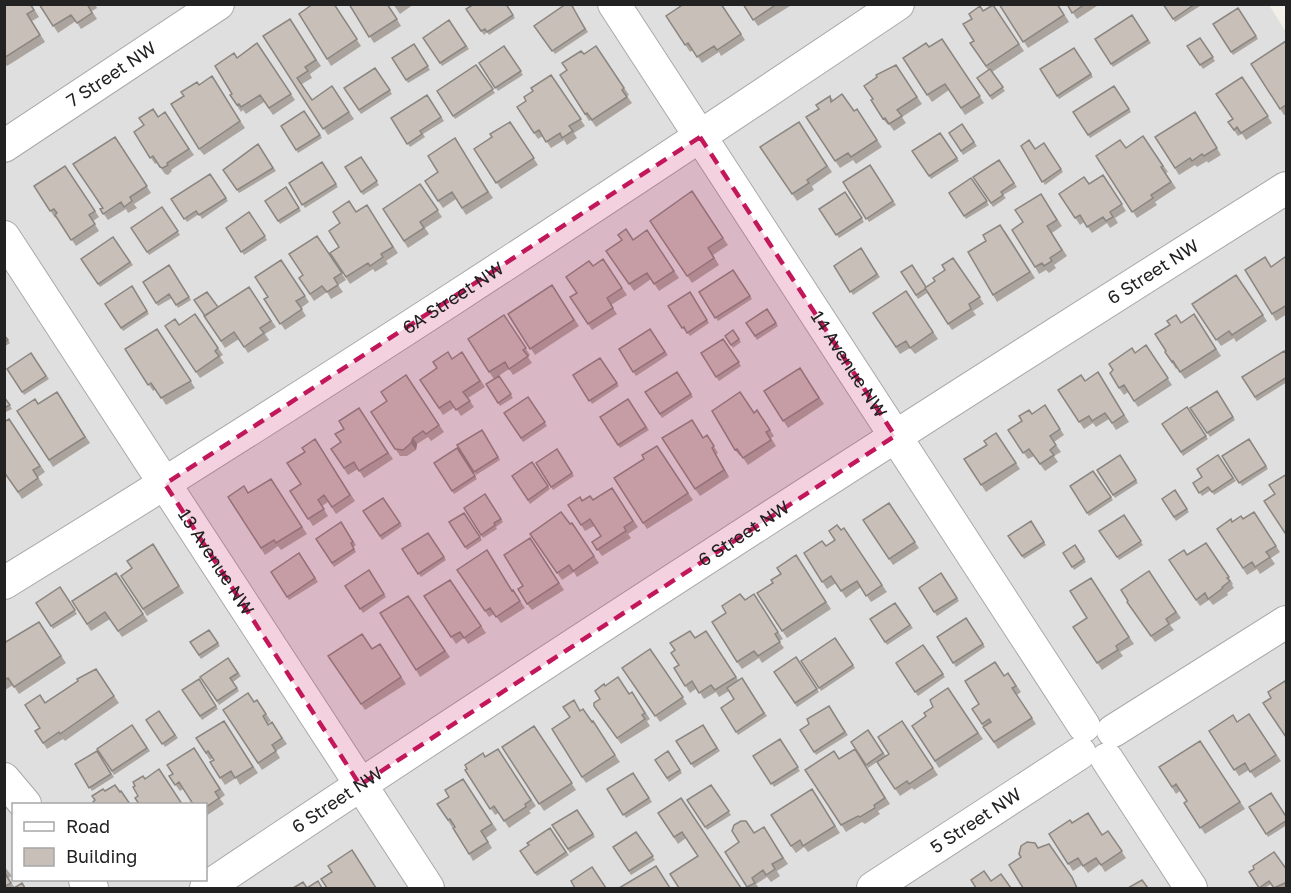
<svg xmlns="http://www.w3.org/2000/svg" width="1291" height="893" font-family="'Golos Text',sans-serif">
	<rect width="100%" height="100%" fill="#f2efe9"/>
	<!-- residential -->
	<path fill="#e0dfdf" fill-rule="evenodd" d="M5,5H1269L1286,32V888H5ZM14,804H206V880H14Z"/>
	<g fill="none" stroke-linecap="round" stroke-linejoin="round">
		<defs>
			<g id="minor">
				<path id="s1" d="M614,4L1084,726"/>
				<path id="s2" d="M4,146L218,4"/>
				<path id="s3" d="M4,237L428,888"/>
				<path id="s4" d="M4,583C307,397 603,202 898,4"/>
				<path d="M1113,731L1286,622"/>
				<path d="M1107,759L1191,888"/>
				<path d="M4,779L25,804"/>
				<path d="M85,880L92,888"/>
				<path id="s5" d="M206,888C562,649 923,417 1286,188"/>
				<path id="s6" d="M873,888L1080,753"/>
			</g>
		</defs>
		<!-- minor casing -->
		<use href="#minor" stroke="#a9a9a9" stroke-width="34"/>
		<!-- minor -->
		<use href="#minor" stroke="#fff" stroke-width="32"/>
	</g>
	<!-- wall -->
	<path fill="#aba49e" d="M4,4H31L39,17L32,21L45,42L7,66L4,62Z
		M39,4H95L97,8L92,11L97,19L81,29L76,21L58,33Z
		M334,4L361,46L331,66L327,59Z
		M349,4H388L401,26L374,43Z
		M393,4H414L400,14Z
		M506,4L515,18L489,35L487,32L484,35L466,9Z
		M571,4L588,32L555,54L534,26Z
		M722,4L745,40L721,56L719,52L702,63L693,50L690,52L666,16Z
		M743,4H789L790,6L758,26Z
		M999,4H1058L1069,22L1028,48Z
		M1067,4H1100L1077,19Z
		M1163,4H1199L1200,6L1175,22Z
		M993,5L1024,51L992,72L1005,91L992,100L977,78L988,70L970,43L974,41L983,11Z
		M1238,8L1258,39L1233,55L1213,24Z
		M1132,15L1151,43L1113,67L1095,39Z
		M290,19L321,66L310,74L312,78L302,84L312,100L332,86L354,119L328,135L263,36Z
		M449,20L469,49L442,66L423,38Z
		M1200,38L1215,61L1203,69L1187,46Z
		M942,39L984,103L965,115L949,90L932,102L903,58L929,47Z
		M1287,42V114L1284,115L1251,64Z
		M257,43L295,100L273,115L264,102L246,114L243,110L241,112L230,95L232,94L237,58Z
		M414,44L430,70L408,83L392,58Z
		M504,46L523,75L498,91L479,63Z
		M596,46L629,95L627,96L632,103L596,127L591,120L589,121L560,75L567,71L584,54Z
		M1074,48L1093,77L1059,99L1040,69Z
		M476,65L495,93L455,119L437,91Z
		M896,65L922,104L902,117L906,123L894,131L889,124L888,125L883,119L873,99Z
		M375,68L392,94L361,114L344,88Z
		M551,75L585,126L574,133L577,138L567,145L564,140L551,148L543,136L538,139L534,133L526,101L533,91Z
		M1242,77L1272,123L1246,140L1242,134L1238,136L1228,122L1233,119Z
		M216,83L245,128L204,155L199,149V85Z
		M1114,86L1131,112L1090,138L1073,112Z
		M427,95L444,121L423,134L425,137L410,147L391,118Z
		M830,96L833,100L854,111L857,109L882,147L856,164L853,160L840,168L806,117L819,109Z
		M304,111L322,138L298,153L281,126Z
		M165,112L194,155L171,170L172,171L168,175L165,174L157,163L155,164L134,132Z
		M1199,118L1221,155L1208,163L1207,161L1197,167L1195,165L1179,175L1155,137Z
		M510,122L538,165L501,189L474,149L492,137Z
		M799,122L832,172L812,186L814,190L797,201L760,147Z
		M962,124L977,146L963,155L949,133Z
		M940,133L959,161L931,179L912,151Z
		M1143,136L1168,172L1166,173L1176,188L1155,202L1157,205L1137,218L1096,156L1126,148Z
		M115,137L151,193L134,204L137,208L128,213L126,209L108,220L100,209L103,208Z
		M1044,143L1063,172L1045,185L1021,146L1035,149Z
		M258,144L276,171L239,193L223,170Z
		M459,145L493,198L466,215L456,199L443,208L438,201V172Z
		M361,157L379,185L363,195L345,167Z
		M999,160L1017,187L1003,195L1006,198L993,207L973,177Z
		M322,162L338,187L305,208L289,183Z
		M870,165L896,205L869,222L843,182Z
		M65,166L99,217L93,221L99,231L76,246L56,217L55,218L34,186Z
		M210,174L228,201L202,219L199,214L187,222L171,199Z
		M1103,175L1126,211L1115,218L1118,223L1110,228L1107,223L1092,233L1084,222L1080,225L1059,194L1089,184Z
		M971,178L989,205L966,219L949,193Z
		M420,184L442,217L425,228L429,234L408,248L383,209Z
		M286,187L301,211L280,224L265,201Z
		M692,191L728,245L713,255L719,265L692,283L650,221Z
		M845,192L864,222L839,238L819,209Z
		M1041,194L1062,226L1052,233L1067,256L1054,265L1056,268L1049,273L1046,270L1039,274L1035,267L1023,222Z
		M162,207L180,235L149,255L131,228Z
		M249,212L267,240L244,255L226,228Z
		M356,212H371L398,253L386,261L388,264L375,272L373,269L350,284L330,253L339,247Z
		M647,230L679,278L659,291L651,279L634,291L606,251L633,239Z
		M1005,231L1035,278L997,302L993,295Z
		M317,236L346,280L338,285L343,292L331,299L327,292L314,301L299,278L303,275Z
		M113,237L133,265L100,287L81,259Z
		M861,248L880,277L853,295L834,266Z
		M953,258L984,304L973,311L976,315L952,330L927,293L918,299L901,272L927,287L935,281L945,270Z
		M603,259L627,295L611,305L617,314L592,330L570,297L577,293L593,266Z
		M1287,259V314L1276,321L1272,314L1271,266Z
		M281,260L309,302L301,308L306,316L285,330L264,299L268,297Z
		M169,265L191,300L178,308L172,298L158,306L143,282Z
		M733,270L752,299L718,321L699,292Z
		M1236,275L1267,321L1236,342L1234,338L1221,346L1192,304Z
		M552,285L579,326L535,355L508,314Z
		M132,286L149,314L123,331L105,304Z
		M249,287L276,327L265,334L269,340L248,353L239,339L225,348L204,316Z
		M906,291L938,339L915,354L910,348L900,354L873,313Z
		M690,292L709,323L690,336L686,331H685L668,306Z
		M767,309L778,326L757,340L746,323Z
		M195,314L223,355L220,357L224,363L200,378L165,326L179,325Z
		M1194,314L1221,356L1185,379L1177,368L1176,369L1165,352L1166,351L1182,322Z
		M504,315L530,355L528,357L532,363L513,375L509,369L494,379L489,372Z
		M157,329L195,388L166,405L156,389L153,391L125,349Z
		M650,329L668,355L636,376L619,349Z
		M733,330L741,342L733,348L725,336Z
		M4,335L10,343L4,347Z
		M723,339L741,366L719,381L701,353Z
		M1146,345L1172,385L1138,407L1128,392L1124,395L1119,388L1135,353Z
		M462,352L485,387L468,398L474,407L461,416L455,407L443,415L420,380Z
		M31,353L49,379L24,395L7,369Z
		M1286,354L1287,382L1257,401L1242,377Z
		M600,358L619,386L592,404L573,375Z
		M800,368L824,404L788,428L764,391Z
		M677,372L693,397L662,418L645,392Z
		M1098,372L1129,422L1116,430L1109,419L1096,427L1093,423L1084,429L1058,390L1085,381Z
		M406,375L444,432L431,441L428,437L417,444L416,450L407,456H400L371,412L387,401Z
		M499,376L513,398L500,406L486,384Z
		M1217,391L1235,420L1210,437L1190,408Z
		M57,392L90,443L53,467L17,411L38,404Z
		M4,396L12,409L4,413Z
		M528,397L547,426L523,442L504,413Z
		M628,399L649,430L620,448L600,417Z
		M1045,405L1064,435L1054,442L1061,452L1054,456L1058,462L1045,471L1034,456L1028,459L1008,430Z
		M1187,407L1208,439L1183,456L1162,424Z
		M359,408L393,459L364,478L358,469L348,475L331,449L341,442L344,429Z
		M757,410L774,436L771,438L776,446L748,465L741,455L740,456L735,450L754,413Z
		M9,419L45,472L38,477L43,485L22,499L4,472Z
		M482,430L500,460L476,475L457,445Z
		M996,433L1020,469L986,492L964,459L987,445Z
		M707,435L718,453L716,454L729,477L700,496L695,489L703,438Z
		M315,439L355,501L336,514L328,502L322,506L328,516L313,526L290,491L301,484L305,452Z
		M1249,439L1268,469L1242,486L1222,456Z
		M657,446L693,500L647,529L643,523L644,459Z
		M457,448L477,479L454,494L434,463Z
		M557,449L574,476L553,490L536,463Z
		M1120,455L1138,483L1115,498L1097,470Z
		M1218,455L1236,481L1214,495L1211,490L1202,496L1193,483L1202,477Z
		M532,462L550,489L530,504L512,476Z
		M1093,471L1113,500L1089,516L1070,486Z
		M271,479L307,534L281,550L278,546L265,555L228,497L248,493Z
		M612,488L638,527L628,534L631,538L602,556L592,542L601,536L594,526L585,531L568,505L580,497L583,500H593Z
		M1175,490L1189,512L1176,521L1162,499Z
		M485,494L503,522L496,527L497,529L483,538L464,508Z
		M383,498L402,526L382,540L363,511Z
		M889,503L919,548L893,565L863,520Z
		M1254,512L1280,552L1271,558L1275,564L1260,574L1257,569L1247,575L1217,529L1232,522L1243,519Z
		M464,513L482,540L467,550L449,522Z
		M1124,515L1143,545L1119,560L1099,531Z
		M1031,521L1046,545L1024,559L1008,536Z
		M341,522L356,545L353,547L356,552L334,567L316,539Z
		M572,523L599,563L577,577L574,572L562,580L530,534L570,524Z
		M844,528L887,592L871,602L861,587L846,598L836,583L827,589L804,553L826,546L835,540L841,530Z
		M428,533L446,560L421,577L402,549Z
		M530,538L564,590L532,610L527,604L523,586Z
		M1206,543L1233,584L1232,585L1234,588L1227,593L1228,595L1213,605L1209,600L1200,606L1169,560L1187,555Z
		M1075,545L1086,562L1074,570L1063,553Z
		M487,550L512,591L513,590L525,608L501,623L494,614L489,617L457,570Z
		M157,551L184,593L147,616L121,576Z
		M299,553L318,582L289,600L271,572Z
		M796,555L831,609L787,638L757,593L773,583Z
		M369,570L386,597L363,613L345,586Z
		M1149,571L1181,618L1170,625L1174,630L1155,642L1127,602Z
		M116,573L148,621L122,637L110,619L91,631L72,601Z
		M941,573L959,601L937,616L919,588Z
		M1091,578L1134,644L1120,652L1123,656L1102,670L1073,627L1087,618Z
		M450,580L486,633L468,644L464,638L456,644L424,596Z
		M60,587L77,614L53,629L36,603Z
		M408,596L450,657L420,677L416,670Z
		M745,600L758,601L783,639L779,641L784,648L762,663L759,658L742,669L737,662Z
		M895,603L913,628L887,645L870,619Z
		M966,618L985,647L956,667L937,637Z
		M39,622L66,663L19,694L13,685L5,690L4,643Z
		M209,630L220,646L201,659L190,642Z
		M706,631L738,680L742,678L767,716L738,735L721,708L734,699L729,691L719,697L716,692L704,699L697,688L690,693L674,668L679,665L695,638Z
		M835,638L855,668L821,691L801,661Z
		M380,644L406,684L365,710L328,656L372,649Z
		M923,645L945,677L918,696L896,663Z
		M650,649L687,704L660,722L622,668Z
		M796,657L819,692L797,707L774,672Z
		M228,658L241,676L233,682L239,691L219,705L200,677Z
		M96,669L119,703L65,741L63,739L47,749L35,731L40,728L45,702Z
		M1005,676L1013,680L1021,692L1017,695L1036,724L998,749L972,709L979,704Z
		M199,679L218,709L202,720L182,690Z
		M605,686L629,694L632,692L650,719L647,721L650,726L621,744L594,706L600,699Z
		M948,688L983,739L939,768L912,726L926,716Z
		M257,700L271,721L268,723L269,724L272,722L287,744L276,751L280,758L262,770L223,710L254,702Z
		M829,706L848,735L816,755L800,730L809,724Z
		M583,709L620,762L586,783L582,777L580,710Z
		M159,711L178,738L165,747L146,720Z
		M1249,714L1281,761L1255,778L1249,770L1239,776L1209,731L1237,722Z
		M224,721L258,773L240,785L236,778L225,785L210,762L214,760L213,758L210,760L196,738Z
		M902,721L938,775L914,790L912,788L900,796L877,762L868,768L851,742L868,730L886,756L889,754Z
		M132,725L150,751L114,775L97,749Z
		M703,725L720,751L694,768L676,741Z
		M534,726L576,790L544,811L502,747Z
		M780,739L800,771L774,787L753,756Z
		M1200,741L1245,809L1205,834L1184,803L1187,801L1180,791L1176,794L1159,767Z
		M194,748L225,795L220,799L224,804L206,816V804L183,789L180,791L169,776L173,774Z
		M498,749L536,806L529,811L531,813L509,828L499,813L495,815L465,770Z
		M97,751L114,777L92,791L75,764Z
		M668,751L682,773L669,782L655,760Z
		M859,755L890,804L878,811L880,814L865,824L862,822L846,832L805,770L840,759Z
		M633,773L652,802L626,818L607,789Z
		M463,779L497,830L486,838L492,848L473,861L469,854L455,827V826L452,827L437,804L449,797Z
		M711,785L731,815L707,830L687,800Z
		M812,789L840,833L808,852L804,847L796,853L791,846Z
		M681,798L698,856L686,838L678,844L658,813Z
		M1249,807L1287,817V825L1268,837Z
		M577,810L595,837L570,853L552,825Z
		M1072,823L1102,835L1108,831L1126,858L1105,872L1100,864L1088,873L1082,865L1073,871L1049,834Z
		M764,827L788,864L777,871L780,876L771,882L767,877L756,884L759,888H748L725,852Z
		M550,828L569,855L537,876L520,851L529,845Z
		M636,832L655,860L631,875L613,847Z
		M4,866L12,876L8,878L15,888H25H4Z
		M1287,870V887L1283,888H1274L1271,884L1265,888H1259L1249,872Z"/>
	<!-- shaded-wall -->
	<path fill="#8b8681" d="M413,438L417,444L416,450L411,443Z
		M712,448L716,454L729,477L724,470Z"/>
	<!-- building -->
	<path fill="#c7bfb8" stroke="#8b8681" stroke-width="1.5" d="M4,4H30L34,10L27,14L40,35L4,58Z
		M39,4H87L92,13L77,23L71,15L53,26Z
		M313,4H334L357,39L327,59L299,14Z
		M349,4H387L397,19L369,37Z
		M474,4H506L513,15L487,32L485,29L481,31L466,9Z
		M566,4H571L585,29L552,51L534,26Z
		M684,4H721L741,34L717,50L714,46L697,57L688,43L685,45L666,16Z
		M743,4H777L753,20Z
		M999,4H1057L1064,15L1023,42Z
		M1067,4H1085L1072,13Z
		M1163,4H1195L1173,19Z
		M993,5L1019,44L986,66L970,43L974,41L963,24L972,19L969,14L980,6L983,11Z
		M1238,8L1256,36L1231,52L1213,24Z
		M1132,15L1148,40L1111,64L1095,39Z
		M290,19L316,60L305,67L308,71L297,78L312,100L332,86L349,112L323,129L263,36Z
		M449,20L466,46L440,63L423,38Z
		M1200,38L1213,57L1200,65L1187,46Z
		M942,39L980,96L961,108L945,84L927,95L903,58L926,43L929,47Z
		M1286,41L1287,104L1280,109L1251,64Z
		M257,43L291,94L269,108L260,95L241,107L239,104L237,105L230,95L232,94L215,66L234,53L237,58Z
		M414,44L428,66L406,80L392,58Z
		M504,46L521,71L495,88L479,63Z
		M596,46L624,88L622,90L627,97L592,120L587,113L585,114L560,75L567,70L562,63L581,51L584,54Z
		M1074,48L1091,74L1057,96L1040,69Z
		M476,65L493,89L453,116L437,91Z
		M896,65L917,97L897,110L902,116L889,124L885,118L883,119L871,100L873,99L864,86L877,77L876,75Z
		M375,68L390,90L359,110L344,88Z
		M990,69L1003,87L990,96L977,78Z
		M551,75L581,119L569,126L573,131L562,138L560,133L546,142L539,130L534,133L517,107L526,101L524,97L533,91L531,88Z
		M212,76L240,121L199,149L171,104L184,96L181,92L197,82L199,85Z
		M1242,77L1268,116L1241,133L1237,127L1234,130L1228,122L1233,119L1216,94Z
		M1114,86L1129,109L1088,135L1073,112Z
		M842,94L854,111L857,109L877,140L851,157L848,153L835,161L806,117L819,109L816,105L830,96L831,102Z
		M427,95L441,117L420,131L422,134L407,144L391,118Z
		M153,109L158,117L165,112L189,149L167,163L168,165L163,168L160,167L153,156L150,158L134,132L144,125L139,118Z
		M304,111L320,135L296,150L281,126Z
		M1195,112L1217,148L1204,156L1202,154L1192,161L1190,158L1175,168L1155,137Z
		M510,122L534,158L496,183L474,149L492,137L490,134Z
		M799,122L827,166L807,180L809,183L792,194L760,147Z
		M962,124L974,142L961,151L949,133Z
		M940,133L957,158L929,176L912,151Z
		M1143,136L1163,166L1161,167L1171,182L1151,195L1153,198L1132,212L1096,156L1120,140L1126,148Z
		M115,137L147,186L130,197L132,201L124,207L121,202L103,214L100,209L103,208L73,164Z
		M455,138L488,192L462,208L452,192L438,201L425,181L438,172L428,156Z
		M1029,140L1035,149L1044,143L1061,169L1042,182L1021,146Z
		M258,144L273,168L237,190L223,170Z
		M361,157L377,181L361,192L345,167Z
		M999,160L1014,183L1001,192L1003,195L991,203L973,177Z
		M322,162L336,184L302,205L289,183Z
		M870,165L893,201L866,219L843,182Z
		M65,166L95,211L89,215L95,224L71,240L55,215L57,213L54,209L50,211L34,186Z
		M210,174L226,198L199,215L196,211L184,219L171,199Z
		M1103,175L1122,204L1110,212L1113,217L1106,221L1103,217L1087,227L1080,215L1075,218L1059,194L1084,177L1089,184Z
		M971,178L987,201L964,216L949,193Z
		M420,184L438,210L420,222L424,228L404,241L383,209Z
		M286,187L299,208L278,221L265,201Z
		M692,191L723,238L708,248L714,258L687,276L650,221Z
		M845,192L862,218L836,235L819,209Z
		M1041,194L1057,220L1047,226L1062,250L1050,258L1052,261L1044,266L1042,263L1035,267L1012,230L1023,222L1015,210Z
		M349,201L356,212L367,205L393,247L381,254L383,257L370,266L368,263L346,277L330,253L339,247L329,231L340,223L333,212Z
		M162,207L178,231L147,252L131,228Z
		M249,212L265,236L241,252L226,228Z
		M1000,225L1030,272L993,295L968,252L986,241L983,235Z
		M626,229L633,240L647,230L674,271L654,284L647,273L629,284L606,251L622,240L618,235Z
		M317,236L342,273L334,278L338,285L327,292L322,286L310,294L299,278L303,275L289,254Z
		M113,237L130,262L98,284L81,259Z
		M861,248L877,274L850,292L834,266Z
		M1265,257L1271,267L1285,257L1287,259V305L1272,314L1245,270Z
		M953,258L980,297L969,304L971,309L948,324L925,288L935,281L933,278L945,270L942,265Z
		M603,259L622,288L607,298L613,308L588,324L570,297L577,293L566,277L589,261L593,266Z
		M281,260L305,296L296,301L302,309L280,324L264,299L268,297L255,277Z
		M169,265L189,297L176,305L169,294L156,303L143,282Z
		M912,265L926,287L925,288V289L916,295L901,272Z
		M733,270L750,296L715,318L699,292Z
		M1236,275L1263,315L1232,335L1229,331L1216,340L1192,304Z
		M552,285L574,320L530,349L508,314Z
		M132,286L147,311L121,328L105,304Z
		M249,287L271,321L260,328L264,333L244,347L234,332L221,341L204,316Z
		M906,291L933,332L910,348L906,341L896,347L873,313Z
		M207,292L218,307L205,316L194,300Z
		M690,292L707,320L687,333L684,327L682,328L668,306Z
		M767,309L776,323L755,336L746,323Z
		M195,314L218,348L215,351L219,356L196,372L165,326L175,319L179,325Z
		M1194,314L1216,349L1180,372L1173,361L1172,362L1165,352L1166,351L1155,334L1170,325L1167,321L1176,315L1181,323Z
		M504,315L526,348L523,350L528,356L509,369L505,362L489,372L468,339Z
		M157,329L191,381L161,398L151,383L148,385L125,349Z
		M650,329L665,352L633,372L619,349Z
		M733,330L739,339L731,345L725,336Z
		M4,335L8,340L4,342Z
		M723,339L739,362L716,377L701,353Z
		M1146,345L1168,378L1134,401L1124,385L1119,388L1110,373L1113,370L1109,364L1132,348L1135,353Z
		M1284,351L1287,355V377L1255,397L1242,377Z
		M448,352L452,359L462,352L480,381L463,392L470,401L456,410L450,401L439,408L420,380L437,368L433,362Z
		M31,353L46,376L22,392L7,369Z
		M600,358L617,383L589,401L573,375Z
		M800,368L819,398L783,421L764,391Z
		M677,372L691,394L660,414L645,392Z
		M1098,372L1124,415L1112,423L1105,413L1092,421L1089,416L1079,422L1058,390L1081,375L1085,381Z
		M406,375L439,425L426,434L423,431L413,438L411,443L403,450L395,449L371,412L387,401L381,392Z
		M499,376L511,394L498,403L486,384Z
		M1217,391L1233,417L1207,433L1190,408Z
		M57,392L85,437L49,460L17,411L35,399L38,404Z
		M740,392L754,413L757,410L770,430L766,432L771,440L743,458L737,449L735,450L712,411Z
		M4,397L10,405L4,408Z
		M528,397L545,422L521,438L504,413Z
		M628,399L646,427L618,445L600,417Z
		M1045,405L1060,429L1050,436L1056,445L1050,450L1054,455L1040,464L1029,449L1023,453L1008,430L1022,421L1019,416L1029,410L1032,414Z
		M1187,407L1206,436L1181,452L1162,424Z
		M359,408L388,453L359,471L354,462L344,468L331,449L341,442L335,434L344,429L339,421Z
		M9,419L40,466L33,470L38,478L18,492L4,472V422Z
		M692,420L703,438L707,435L714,446L712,448L724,470L695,489L662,438Z
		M482,430L498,457L474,472L457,445Z
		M996,433L1016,463L981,485L964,459L987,445L984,441Z
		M315,439L350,495L332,507L324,495L318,500L324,509L308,519L290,491L301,484L287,463L305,452L302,448Z
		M1249,439L1266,466L1239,483L1222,456Z
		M657,446L688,493L643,523L614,478L644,459L642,455Z
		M457,448L475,476L452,491L434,463Z
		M557,449L572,473L551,487L536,463Z
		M1120,455L1136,480L1113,495L1097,470Z
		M1218,455L1233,478L1212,492L1208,487L1199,493L1193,483L1202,477L1197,469Z
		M532,462L548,486L528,500L512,476Z
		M1093,471L1111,497L1087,513L1070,486Z
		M1287,474V536L1264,501L1275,494L1269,485Z
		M271,479L302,527L276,543L274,540L261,548L228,497L244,486L248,493Z
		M612,488L633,521L624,527L626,531L597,550L592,542L601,536L590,519L581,525L568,505L580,497L582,501L590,496L593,500Z
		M1175,490L1187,509L1174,517L1162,499Z
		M485,494L501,519L494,523L495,525L481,535L464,508Z
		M383,498L400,523L380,536L363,511Z
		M889,503L915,542L889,559L863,520Z
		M561,512L570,524L572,523L594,556L573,571L569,565L557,573L530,534Z
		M1254,512L1276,546L1266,552L1270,557L1255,567L1252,562L1243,568L1217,529L1231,519L1232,522L1241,516L1243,519Z
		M464,513L480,537L465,547L449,522Z
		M1124,515L1141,541L1117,557L1099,531Z
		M1031,521L1044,542L1022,556L1008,536Z
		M341,522L353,542L351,543L354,549L332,563L316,539Z
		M837,525L841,530L844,528L882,585L866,596L857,581L841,591L831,576L822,582L804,553L822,541L826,546L835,540L829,531Z
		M428,533L444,557L418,574L402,549Z
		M530,538L559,583L527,604L518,589L523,586L504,555Z
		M1206,543L1229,577L1227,578L1230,581L1222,587L1223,588L1208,599L1205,593L1196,600L1169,560L1184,550L1187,555Z
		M153,544L179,586L143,609L121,576L132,568L127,561Z
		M1075,545L1084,559L1072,567L1063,553Z
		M487,550L512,591L513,590L520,601L496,617L490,608L485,611L457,570Z
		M299,553L315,578L287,597L271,572Z
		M796,555L826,602L782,631L757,593L773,583L771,580L781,574L777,568Z
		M369,570L384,594L360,609L345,586Z
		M1149,571L1176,612L1166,619L1169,624L1151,636L1127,602L1128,601L1121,590Z
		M116,573L143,614L118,631L105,612L87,624L72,601Z
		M941,573L957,598L934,612L919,588Z
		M1091,578L1129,637L1116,646L1118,650L1097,663L1073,627L1087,618L1070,591Z
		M450,580L481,626L464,638L460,632L451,637L424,596Z
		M60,587L75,610L51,626L36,603Z
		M740,594L745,600L754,594L778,632L775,634L780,642L758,656L754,651L737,662L712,622L726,613L722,606Z
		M408,596L445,651L416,670L380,613Z
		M895,603L910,625L885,642L870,619Z
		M966,618L983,644L953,663L937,637Z
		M39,622L61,656L14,687L8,678L4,680V643Z
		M209,630L218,643L199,655L190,642Z
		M690,631L695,638L706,631L736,677L715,690L711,685L699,693L692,681L685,686L674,668L679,665L671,653L675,650L670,643Z
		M362,634L372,649L380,644L401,677L361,704L328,656Z
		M835,638L853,665L819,688L801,661Z
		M923,645L943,674L915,692L896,663Z
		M650,649L683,697L655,716L622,668Z
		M796,657L817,689L795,703L774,672Z
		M228,658L238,673L230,678L237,688L217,701L200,677Z
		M995,662L1004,676L1008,673L1016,686L1012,688L1032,718L994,742L983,727L991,722L989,719L982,724L972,709L979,704L965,681Z
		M96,669L114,696L60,734L59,732L43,743L35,731L40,728L25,705L40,695L45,703L78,681L77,679Z
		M618,677L629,694L632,692L645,713L642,715L645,719L617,738L594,706V703L600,699L595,691L604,684L605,686Z
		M742,678L764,713L736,732L721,708L734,699L727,688Z
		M199,679L216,706L200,716L182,690Z
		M1285,681L1287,683L1286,737L1263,703L1271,698L1268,692Z
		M948,688L978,733L935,761L912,726L926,716L924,713L933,707L930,700Z
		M248,693L254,702L257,700L266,714L263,716L268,725L272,722L282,738L272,745L276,751L258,763L223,710Z
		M574,700L580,711L583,709L592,722L593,721L615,755L582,777L552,729L570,717L563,707Z
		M829,706L845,732L814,752L800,730L809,724L807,719Z
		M159,711L175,735L162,744L146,720Z
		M1249,714L1276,755L1250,772L1245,763L1234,770L1209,731L1233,715L1237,722Z
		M224,721L253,767L235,778L231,771L220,778L210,762L214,760L208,751L206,753L196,738Z
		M902,721L933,768L909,784L907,781L895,789L877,762L889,754L878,737Z
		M132,725L147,748L112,771L97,749Z
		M703,725L717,748L691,764L676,741Z
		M534,726L572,783L539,804L502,747Z
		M868,730L883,753L866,765L851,742Z
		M780,739L798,767L771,784L753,756Z
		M1200,741L1240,802L1200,828L1184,803L1187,801L1176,784L1172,787L1159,767Z
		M194,748L220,789L215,792L219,798L206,807V804H193L179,782L175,785L169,776L173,774L167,765Z
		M498,749L531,800L525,804L526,807L504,821L494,806L490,809L465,770L467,769L465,765L483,753L485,757Z
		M855,749L885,798L874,805L875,808L860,817L858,816L841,825L805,770L834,751L839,759Z
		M97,751L111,774L89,788L75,764Z
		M668,751L680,770L667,778L655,760Z
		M159,769L182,804H139L135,798L138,796L133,787L135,786L133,782L143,776L145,779Z
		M633,773L649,798L623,815L607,789Z
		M463,779L492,824L481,831L488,842L469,854L453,828L455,827L450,819L448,820L437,804L449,797L445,790Z
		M115,785L120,792L121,791L130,804H94L93,802L95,800L92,796L103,789L105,791Z
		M711,785L729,811L705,827L687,800Z
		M812,789L835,826L803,846L800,840L791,846L771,815Z
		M1271,793L1287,818V820L1266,834L1249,807Z
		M681,798L741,888H679L670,874L698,856L682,832L674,837L658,813Z
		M577,810L593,834L568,849L552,825Z
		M1088,813L1102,835L1108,831L1122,851L1101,865L1096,858L1083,866L1078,858L1068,864L1049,834L1070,820L1072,823Z
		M741,821H746L754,833L764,827L783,858L772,864L775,869L766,875L763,870L752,878L755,883L747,887L725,852L739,842L732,831L734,825Z
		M550,828L566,852L535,873L520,851L529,845L527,843Z
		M636,832L653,856L629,871L613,847Z
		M1027,842L1035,843L1038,848L1049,844L1072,877L1077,888H1023L1009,865L1021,857L1019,854L1021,846Z
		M352,850L376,888H327L321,879L332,872L328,866Z
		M1274,852L1287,870V882L1274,888L1269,881L1259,888L1249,872L1254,869L1253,866Z
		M656,866L670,888H619Z
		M592,867L606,888H575L571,881Z
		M984,871L991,881L1001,874L1011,888H976L971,880Z
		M4,872L11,883L4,887Z
		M1142,880L1148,888H1128Z
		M318,881L322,888H293L303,882L307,888Z
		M22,883L25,888H14Z"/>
	<!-- marked area -->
	<path fill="#c2185b" fill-opacity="0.2" stroke="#c2185b" stroke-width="4.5" stroke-dasharray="12 8" stroke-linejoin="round" d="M700,137L895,436L360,785L165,484Z"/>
	<g text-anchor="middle" stroke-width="4.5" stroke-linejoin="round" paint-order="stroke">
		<!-- street labels -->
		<g font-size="18" fill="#222" stroke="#fff">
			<text dy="6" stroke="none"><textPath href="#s2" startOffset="129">7 Street NW</textPath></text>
			<text dy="6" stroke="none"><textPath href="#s5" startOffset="1130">6 Street NW</textPath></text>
			<text dy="6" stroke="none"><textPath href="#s4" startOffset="532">6A Street NW</textPath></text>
			<text dy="6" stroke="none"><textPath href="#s1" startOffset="430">14 Avenue NW</textPath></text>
			<text dy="6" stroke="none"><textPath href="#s5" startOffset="644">6 Street NW</textPath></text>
			<text dy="6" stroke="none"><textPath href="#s3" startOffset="388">13 Avenue NW</textPath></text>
			<text dy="6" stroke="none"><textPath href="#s5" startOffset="158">6 Street NW</textPath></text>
			<text dy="6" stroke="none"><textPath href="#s6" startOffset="123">5 Street NW</textPath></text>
		</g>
	</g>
	<!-- border -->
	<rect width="1291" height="893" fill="none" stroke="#222222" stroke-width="12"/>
	<!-- legend -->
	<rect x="12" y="803" width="195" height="78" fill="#ffffff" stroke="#a7a7a7" stroke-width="1.5"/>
	<rect x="24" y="822" width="30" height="9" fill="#ffffff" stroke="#a7a7a7" stroke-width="1.5"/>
	<text x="66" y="833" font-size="18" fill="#222222">Road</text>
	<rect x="24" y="848" width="30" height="18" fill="#c7bfb8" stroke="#a7a7a7" stroke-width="1.5"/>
	<text x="66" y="863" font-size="18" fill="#222222">Building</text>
</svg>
